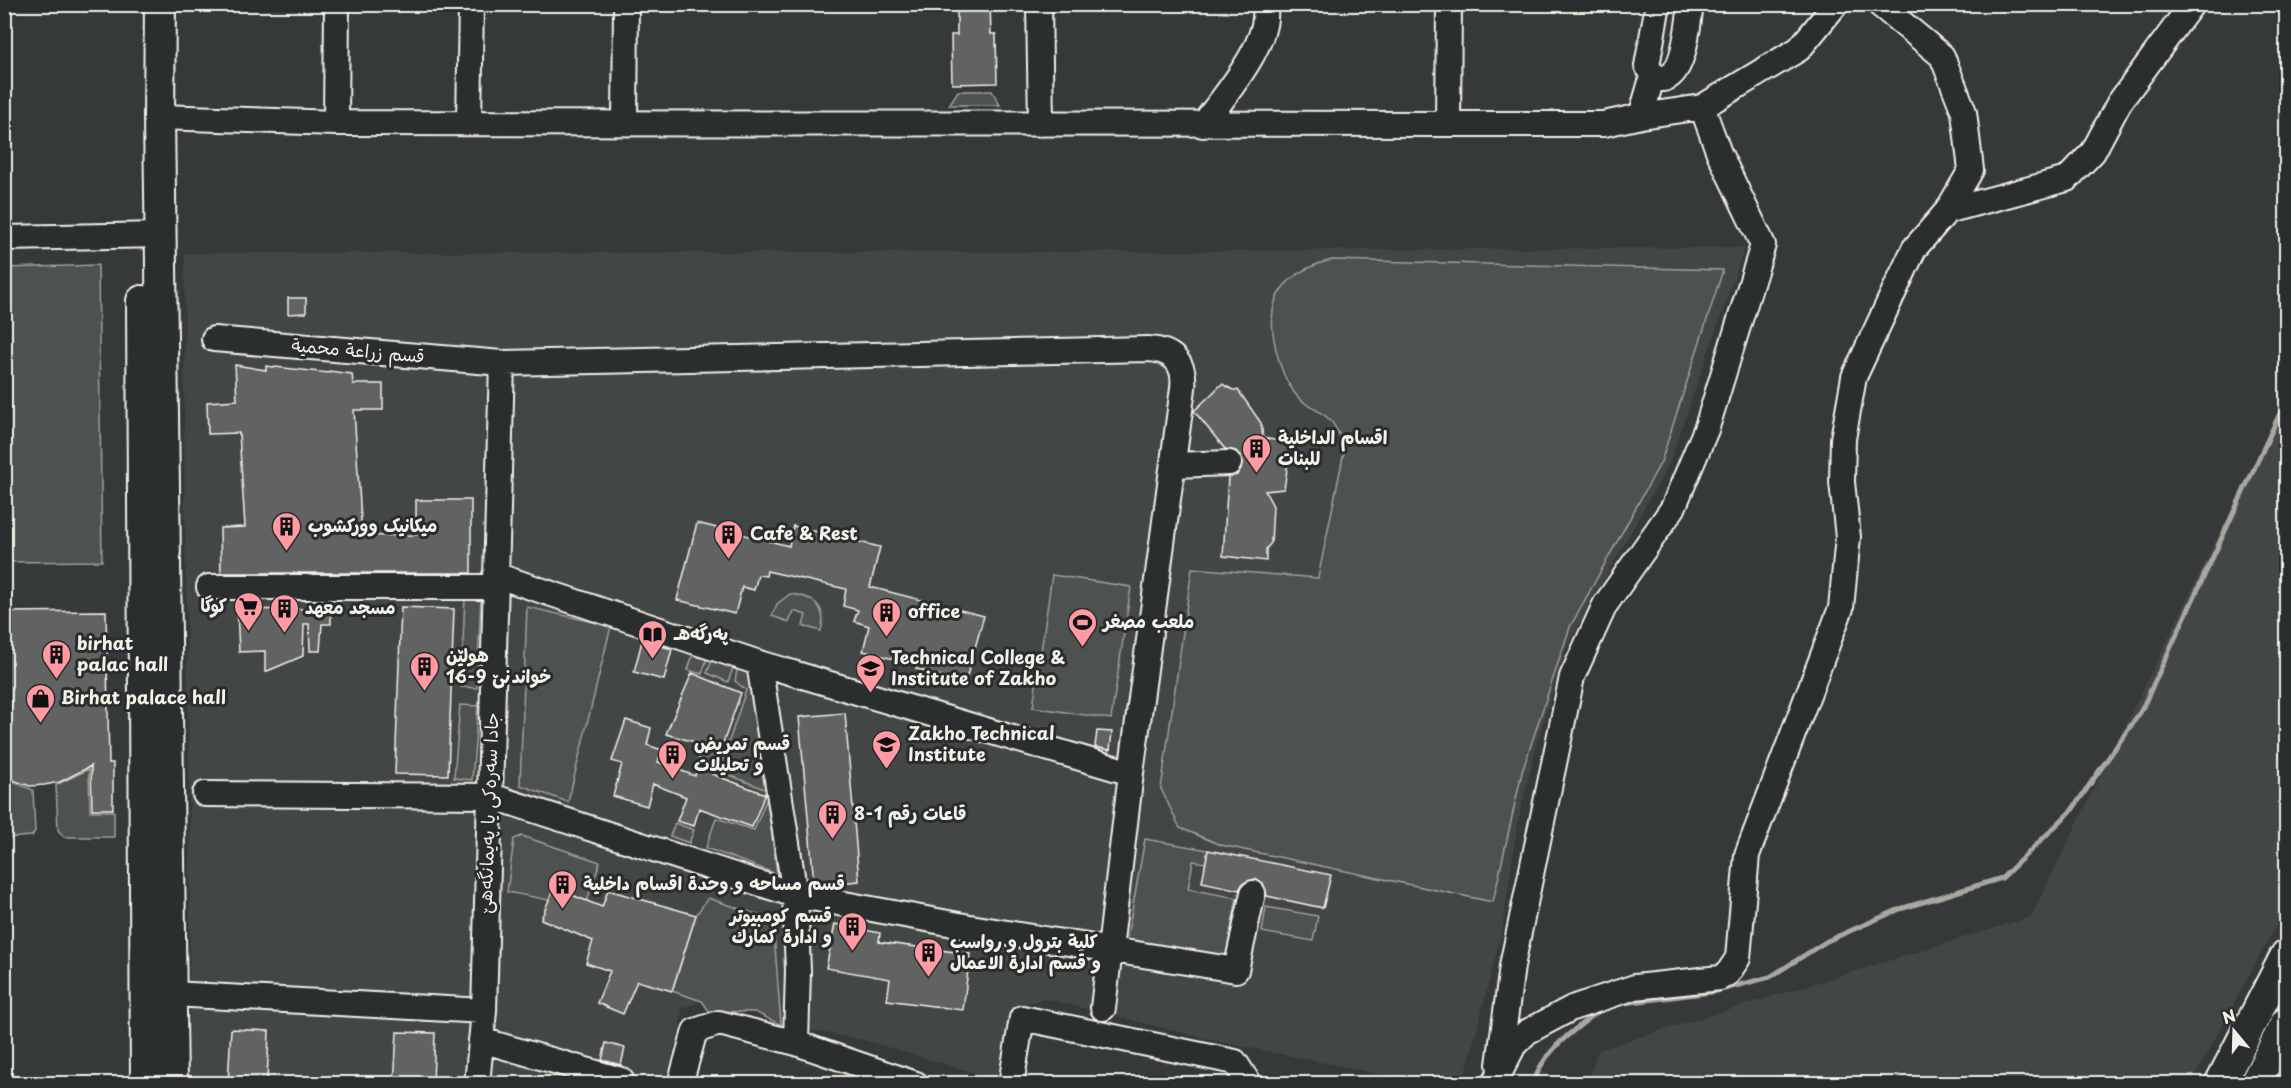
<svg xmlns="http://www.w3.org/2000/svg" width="2291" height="1088" font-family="'Playpen Sans','Playpen Sans Arabic',sans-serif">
	<rect width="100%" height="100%" fill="#363939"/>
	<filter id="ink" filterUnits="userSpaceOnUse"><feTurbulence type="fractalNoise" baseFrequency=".0167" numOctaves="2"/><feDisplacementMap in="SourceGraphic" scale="12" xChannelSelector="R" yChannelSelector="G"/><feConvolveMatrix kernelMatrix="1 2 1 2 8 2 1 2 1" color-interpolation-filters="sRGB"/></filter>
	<g filter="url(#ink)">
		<!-- built -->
		<path fill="#434645" d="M1745,247L1669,464L1567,646L1537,742L1517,826L1503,926L1463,1084L1423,1083L1216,1041L1046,999L1031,1002L1021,1010L1003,1081L863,1040L781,1025L755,1012L709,1011L702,1001L682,1008L680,1027L665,1083H189L190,852L184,446L185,253L1115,252Z
			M2286,399V907L2191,1083H1587L1598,1050L2031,917Z"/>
		<!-- green -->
		<path fill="#4e514f" stroke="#a1a19c" stroke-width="1.5" d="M958,91H992L1000,105H949Z
			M1332,260L1723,270L1661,462L1570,627L1522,772L1493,902L1221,845L1180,828L1161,789L1192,568L1318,578L1345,447C1341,439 1336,425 1329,419C1317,408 1302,405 1293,391C1279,372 1267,326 1275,302C1283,278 1309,265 1332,260Z
			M98,265L102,561L5,562V268Z
			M1052,575L1131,587L1111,719L1033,707Z
			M790,594C812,596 828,606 821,631L803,626L806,615L794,611L789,622L772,616L777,604Z
			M465,597H481L477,688L461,687Z
			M527,607L611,626L568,802L520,785Z
			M694,651L708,655L702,674L688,670Z
			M713,658L735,663L728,682L707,673Z
			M738,664L756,669L767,790L719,771L746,690L735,681Z
			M460,705L478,706L472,780L454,778Z
			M89,769L90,811H114V837H64L58,830L56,785Z
			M4,778L33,790L35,831L32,836L8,838Z
			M767,798L777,874L706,848L716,818L754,830Z
			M675,823L694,830L689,843L670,836Z
			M522,836L600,862L587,901L554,888L549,900L507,892L514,839Z
			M1145,839L1208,850L1206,863L1193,861L1188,889L1237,898L1225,961L1126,943Z
			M708,898L773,920L781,1025L755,1012L709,1011L702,1001L672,991L696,915Z
			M1266,907L1318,916L1313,941L1262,932Z"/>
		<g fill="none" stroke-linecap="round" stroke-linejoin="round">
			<!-- stream -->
			<path stroke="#a8a7a1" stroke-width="5" d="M1624,1003L1712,992L1770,977L1827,941L1900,909L2002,878L2072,810L2141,711L2281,411L2286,394
				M1534,1084C1540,1052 1577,1028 1601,1009"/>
		</g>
		<!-- building -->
		<path fill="#616362" stroke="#f4f1e8" stroke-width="1.5" d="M957,4H990L991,34H996L997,83L952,84L951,35H957Z
			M288,298H306V313L288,314Z
			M235,365L266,370V366L329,373V371L352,374L353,384H383V410H354L362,536L416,535V500H471V573H221L220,528L245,527L239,433L208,434L207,402L237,400Z
			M1222,384L1233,390H1238L1261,423L1263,438L1291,443L1284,489L1265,491L1273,506L1271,543L1266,549V561L1223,556L1228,477L1237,475L1243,462L1236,451L1225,449L1194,411Z
			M697,523L789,546L793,526L880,547L870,587L984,616L965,683L916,669L917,665L863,651L869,626L854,621L858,610L843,606L846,589L767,571L766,576L758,575L754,590L742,587L735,614L677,600Z
			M401,607L454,609L448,775L395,774Z
			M308,609L331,611V624H322L320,651H310L309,624H304L303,656L265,672V651L239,652L237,610Z
			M106,611L109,763H113V809H92L91,766L60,782L44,785L30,786L4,777V612Z
			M642,641L672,649L664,680L634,672Z
			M692,673L741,693L712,774L765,794L752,827L699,808L694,826L677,821L686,797L653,784L647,806L613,796L622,764L612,761L626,720L651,728L647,745L662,750L658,762L695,776L702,744L666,734Z
			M845,713L859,881L819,885L814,884L799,717Z
			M1097,731L1112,732L1110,750L1095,747Z
			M1208,850L1331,875L1323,908L1267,896L1263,883L1255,879L1243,883L1239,890L1202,882Z
			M554,888L602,907L608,890L696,915L672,991L637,981L623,1014L597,1003L610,971L586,963L593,941L541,919Z
			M835,924L880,933L879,942L970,954L963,1010L887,1000L890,979L826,968Z
			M231,1029L269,1031L267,1083H228Z
			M397,1032L435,1033L433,1083H394Z
			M606,1043L625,1048L621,1065L602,1060Z"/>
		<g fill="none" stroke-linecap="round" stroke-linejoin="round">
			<defs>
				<path id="minor" d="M1039,4L1041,124
					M1658,4L1647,66L1653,75L1663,79C1685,75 1688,24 1691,4
					M1641,116L1702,107L1799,49L1836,4
					M159,117L336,123L1448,124L1449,4
					M336,123L337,4
					M469,123L471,4
					M625,123L626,4
					M1448,124H1604L1641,116L1653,75
					M1203,125C1223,97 1274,40 1264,4
					M1947,211L2067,179L2093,152L2119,103L2192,4
					M4,238L162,235
					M214,339L502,363L1148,349C1172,350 1186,363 1183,388L1131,773L1103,1008
					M1174,465L1229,463
					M495,575L759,663L1131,773
					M209,587H495
					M759,663L795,895L798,971L796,1043
					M205,794L491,796L795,895L970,927L1236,970L1253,893
					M172,994L484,1011
					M481,1040L621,1080
					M1499,1065L1512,966L1572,677L1605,605L1673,508L1707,427L1763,245L1719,153L1702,107
					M477,1084L484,1011L502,363
					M680,1084L695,1031L719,1023L796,1043L916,1084
					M1011,1084L1022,1018L1235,1062L1246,1079L1245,1084
					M1494,1084L1514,1045L1527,1032L1572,1008L1635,987L1720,978L1728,973L1738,958L1747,855L1841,608L1848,537L1842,482L1843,439L1854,377L1914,249L1947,211L1971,170L1964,112L1942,56L1879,4"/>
				<path id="major" d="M160,4L159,117L172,1084
					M142,301L146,1084
					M2220,1084L2286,955
					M2255,1084L2286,1023"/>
			</defs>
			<!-- minor casing -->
			<use href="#minor" stroke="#f4f1e8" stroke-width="28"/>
			<!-- major casing -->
			<use href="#major" stroke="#f4f1e8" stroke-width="34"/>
			<!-- minor -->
			<use href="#minor" stroke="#2a2d2e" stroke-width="24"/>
			<!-- major -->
			<use href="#major" stroke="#2a2d2e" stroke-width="30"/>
		</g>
	</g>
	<!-- icons -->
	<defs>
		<symbol id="building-pin" viewBox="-11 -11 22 30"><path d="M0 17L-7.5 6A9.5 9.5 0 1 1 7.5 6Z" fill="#ff9aa2" stroke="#2a2d2e"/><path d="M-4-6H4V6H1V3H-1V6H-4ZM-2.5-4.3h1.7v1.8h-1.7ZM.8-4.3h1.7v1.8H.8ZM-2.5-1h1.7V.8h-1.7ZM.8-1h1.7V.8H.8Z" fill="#111"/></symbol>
		<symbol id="supermarket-pin" viewBox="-11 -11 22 30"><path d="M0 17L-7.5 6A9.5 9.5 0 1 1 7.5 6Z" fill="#ff9aa2" stroke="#2a2d2e"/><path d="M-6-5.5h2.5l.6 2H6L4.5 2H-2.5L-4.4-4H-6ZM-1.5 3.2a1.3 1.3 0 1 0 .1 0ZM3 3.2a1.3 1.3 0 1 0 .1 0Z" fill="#111"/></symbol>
		<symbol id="stadium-pin" viewBox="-11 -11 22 30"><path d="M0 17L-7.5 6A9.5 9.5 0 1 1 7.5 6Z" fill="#ff9aa2" stroke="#2a2d2e"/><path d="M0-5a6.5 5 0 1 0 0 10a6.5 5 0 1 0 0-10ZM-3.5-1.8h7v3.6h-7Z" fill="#111"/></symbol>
		<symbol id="library-pin" viewBox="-11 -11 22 30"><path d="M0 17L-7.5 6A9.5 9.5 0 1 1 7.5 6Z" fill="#ff9aa2" stroke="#2a2d2e"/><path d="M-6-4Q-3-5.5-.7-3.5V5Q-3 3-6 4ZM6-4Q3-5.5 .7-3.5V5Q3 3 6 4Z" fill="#111"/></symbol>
		<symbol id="university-pin" viewBox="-11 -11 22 30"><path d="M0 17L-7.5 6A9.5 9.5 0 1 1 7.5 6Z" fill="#ff9aa2" stroke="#2a2d2e"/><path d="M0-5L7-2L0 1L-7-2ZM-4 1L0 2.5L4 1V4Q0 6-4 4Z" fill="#111"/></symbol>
		<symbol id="shop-pin" viewBox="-11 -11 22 30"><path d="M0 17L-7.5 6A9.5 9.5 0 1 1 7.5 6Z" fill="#ff9aa2" stroke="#2a2d2e"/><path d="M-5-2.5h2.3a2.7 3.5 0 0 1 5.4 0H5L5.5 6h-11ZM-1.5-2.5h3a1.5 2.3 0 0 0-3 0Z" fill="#111"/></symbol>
	</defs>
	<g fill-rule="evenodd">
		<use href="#building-pin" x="1240" y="432" width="33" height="45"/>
		<use href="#building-pin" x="270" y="510" width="33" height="45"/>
		<use href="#building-pin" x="712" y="518" width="33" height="45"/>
		<use href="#supermarket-pin" x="232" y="590" width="33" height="45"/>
		<use href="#building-pin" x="268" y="592" width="33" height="45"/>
		<use href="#building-pin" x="870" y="596" width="33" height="45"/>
		<use href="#stadium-pin" x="1066" y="606" width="33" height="45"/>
		<use href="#library-pin" x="636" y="618" width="33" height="45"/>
		<use href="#building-pin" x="40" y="638" width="33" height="45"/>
		<use href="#building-pin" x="408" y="650" width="33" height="45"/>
		<use href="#university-pin" x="854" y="652" width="33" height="45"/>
		<use href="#shop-pin" x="24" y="682" width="33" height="45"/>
		<use href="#university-pin" x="870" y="728" width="33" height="45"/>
		<use href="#building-pin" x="656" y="738" width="33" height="45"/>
		<use href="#building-pin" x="816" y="798" width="33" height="45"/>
		<use href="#building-pin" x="546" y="868" width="33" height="45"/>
		<use href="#building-pin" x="836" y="910" width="33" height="45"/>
		<use href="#building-pin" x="912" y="936" width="33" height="45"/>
	</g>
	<g text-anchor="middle" stroke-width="6" stroke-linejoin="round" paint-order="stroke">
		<!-- street labels -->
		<g font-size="18" fill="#f4f1e8" stroke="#2a2d2e">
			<text transform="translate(358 351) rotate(5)" y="6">قسم زراعة محمية</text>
			<text transform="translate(489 813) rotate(-88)" y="6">جادا سه‌ره‌كى يا په‌يمانگه‌هێ</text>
		</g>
		<!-- poi labels -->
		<g font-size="18" font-weight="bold" fill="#f4f1e8" stroke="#2a2d2e" text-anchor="start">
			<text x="1278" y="444">اقسام الداخلیة<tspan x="1278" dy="21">للبنات</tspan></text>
			<text x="308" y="532">میکانیک وورکشوب</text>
			<text x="750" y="540">Cafe &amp; Rest</text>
			<text x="227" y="612" text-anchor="end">كوگا</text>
			<text x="305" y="614">مسجد معهد</text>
			<text x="908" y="618">office</text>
			<text x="1103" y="628">ملعب مصغر</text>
			<text x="674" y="640">په‌رگه‌هـ</text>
			<text x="77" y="650">birhat<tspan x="77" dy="21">palac hall</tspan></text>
			<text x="446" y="662">هولێن<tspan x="446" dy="21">خواندنێ 9-16</tspan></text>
			<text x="891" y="664">Technical College &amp;<tspan x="891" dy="21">Institute of Zakho</tspan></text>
			<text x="61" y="704">Birhat palace hall</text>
			<text x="908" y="740">Zakho Technical<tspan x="908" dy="21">Institute</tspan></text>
			<text x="694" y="750">قسم تمریض<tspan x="694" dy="21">و تحلیلات</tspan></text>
			<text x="854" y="820">قاعات رقم 1-8</text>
			<text x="583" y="890">قسم مساحه‌ و وحدة اقسام داخلية</text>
			<text x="832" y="922" text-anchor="end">قسم کومبیوتر<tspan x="832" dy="21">و ادارة كمارك</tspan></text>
			<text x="950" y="948">كلية بترول و رواسب<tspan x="950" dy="21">و قسم ادارة الاعمال</tspan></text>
		</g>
	</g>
	<!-- margin -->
	<rect width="2291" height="1088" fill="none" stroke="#2a2d2e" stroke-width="24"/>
	<rect x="12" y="12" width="2267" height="1064" fill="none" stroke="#f4f1e8" stroke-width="2" filter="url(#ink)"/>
	<!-- north arrow -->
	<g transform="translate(2234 1031) rotate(341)" stroke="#2a2d2e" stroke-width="4.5" paint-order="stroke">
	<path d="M0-4.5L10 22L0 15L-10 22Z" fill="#f4f1e8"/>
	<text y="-9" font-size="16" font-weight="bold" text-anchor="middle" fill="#f4f1e8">N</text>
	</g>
</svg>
